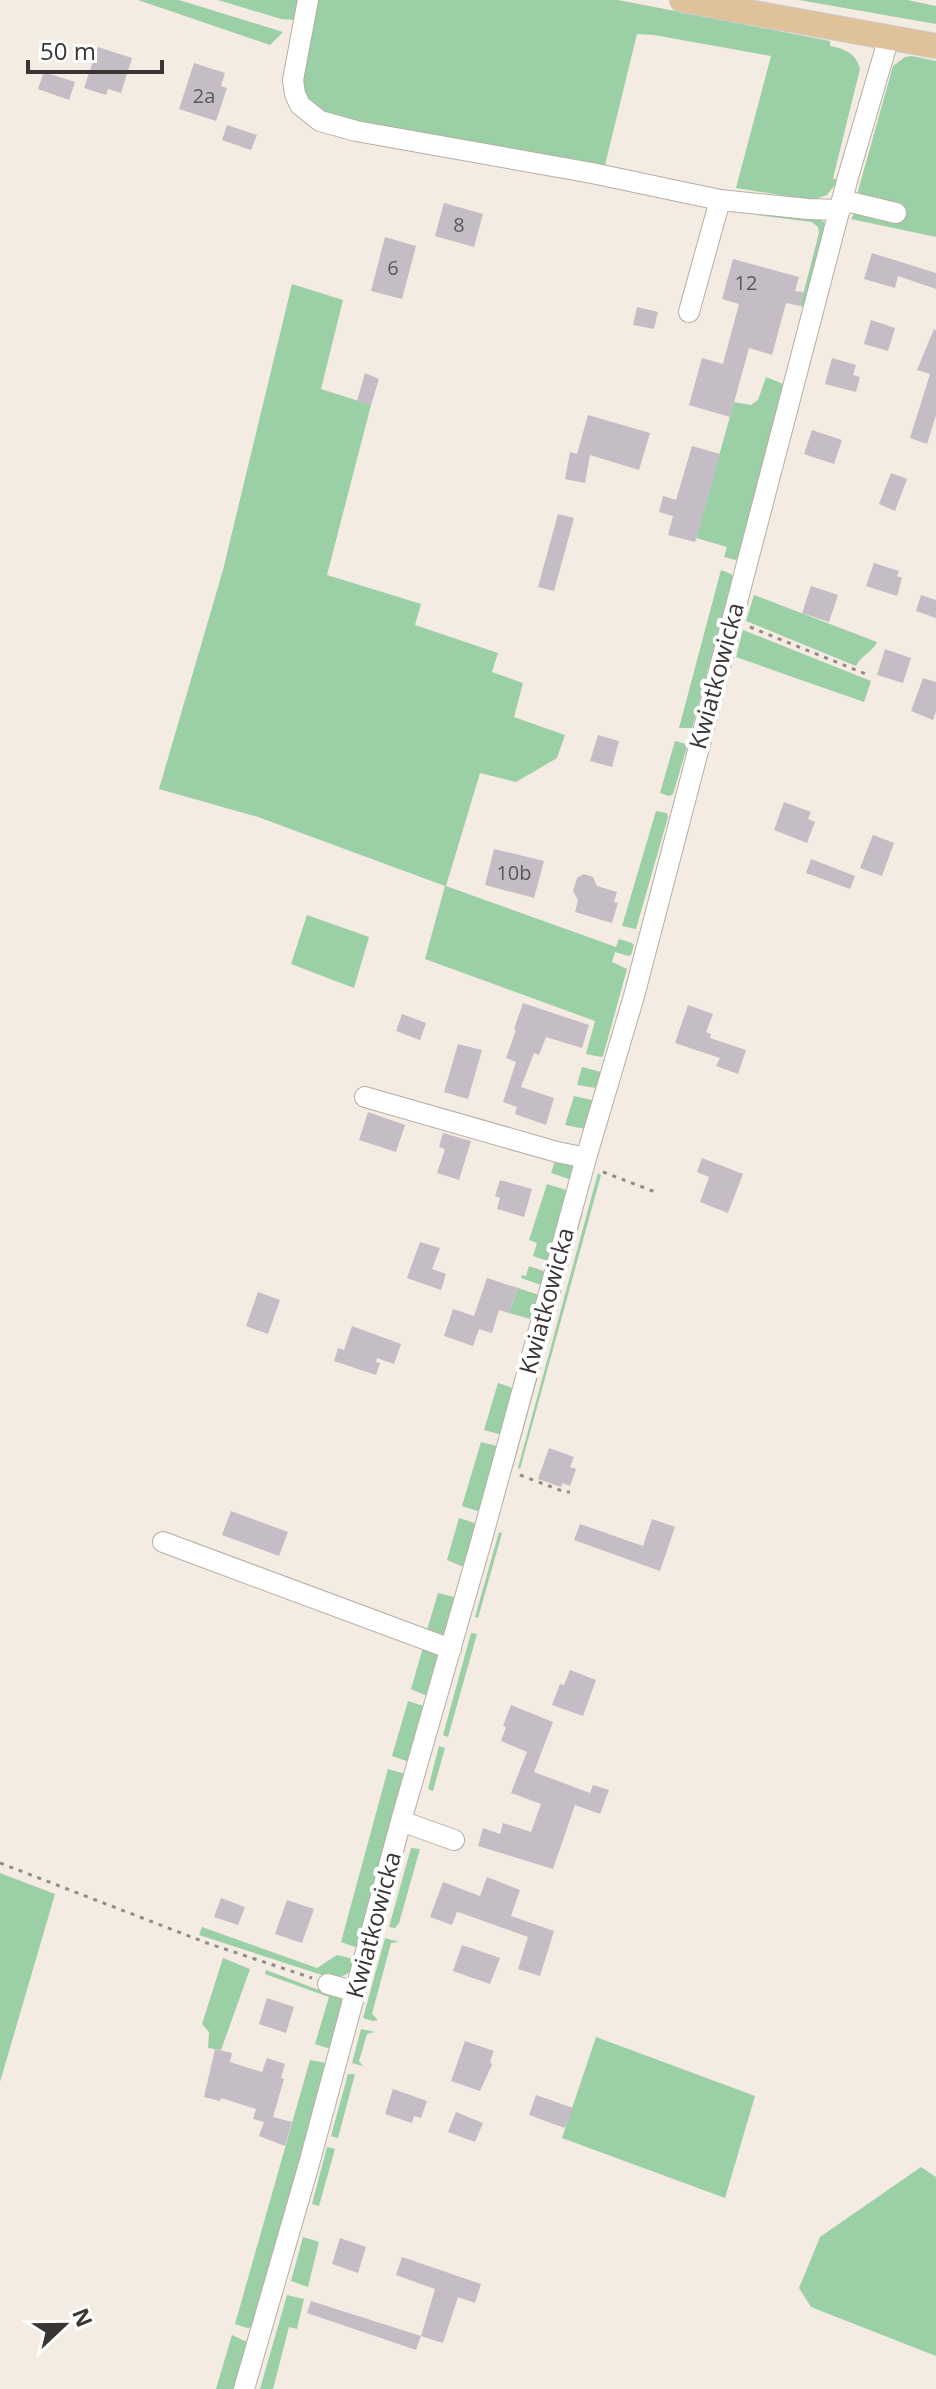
<svg xmlns="http://www.w3.org/2000/svg" width="936" height="2389" font-family="'Open Sans',sans-serif">
	<rect width="100%" height="100%" fill="#f4ebe2"/>
	<!-- green -->
	<path fill="#9bcfa6" d="M138,0H179L283,32L270,45Z
		M218,0H303L295,20L281,19Z
		M314,0H618L830,41V46C845,49 856,53 860,69L833,178L838,181L827,195L812,200L736,188L771,56L654,35L637,34L605,165L350,124L330,118L307,103L299,82Z
		M799,0H907L936,6V24Z
		M912,56L936,61V237L851,219L862,198L858,191L893,66L905,57Z
		M755,215L816,217L824,222L826,227L804,307L800,306L819,233L818,227L812,222Z
		M292,284L343,300L321,389L371,405L327,575L421,604L415,625L498,653L492,672L523,683L514,717L565,735L557,758L516,782L480,773L446,886L616,947L619,939L632,943L634,945L631,955L628,956L615,952L612,962L627,969L603,1056L601,1057L586,1054L595,1021L425,959L445,886L258,817L159,789L223,570Z
		M766,377L786,385L739,558L735,560L724,557L727,547L696,538L734,402L751,405L758,400Z
		M721,570L731,574L733,577L692,728H679Z
		M754,595L877,642C872,653 861,655 856,666L746,621Z
		M743,630L871,681L864,702L736,657Z
		M675,741L686,744L687,747L673,794L669,796L660,793Z
		M656,811L667,813L668,817L636,929L622,926Z
		M307,915L369,937L354,988L291,964Z
		M582,1067L601,1072L596,1088L577,1085Z
		M574,1096L592,1100L593,1103L585,1129L565,1125Z
		M556,1158L574,1163L572,1177L569,1179L551,1173Z
		M598,1173L601,1175L520,1469L518,1468Z
		M547,1184L569,1191L548,1261L533,1256L537,1243L529,1240Z
		M580,1212H583L513,1467L512,1464Z
		M529,1266L546,1272L541,1285L521,1278L522,1275L526,1276Z
		M518,1288L539,1295L534,1320L509,1313Z
		M498,1383L513,1388L504,1433L499,1434L484,1430Z
		M481,1442L497,1446L481,1509L477,1511L462,1506Z
		M459,1518L475,1523L477,1528L466,1565L461,1566L447,1560Z
		M499,1532L502,1533L478,1618L475,1617Z
		M438,1593L454,1597L455,1602L446,1635L441,1637L427,1630Z
		M471,1633L477,1634L448,1737L443,1735Z
		M424,1644L440,1654L429,1694L425,1695L411,1689Z
		M408,1701L424,1706L425,1710L410,1759L406,1761L392,1756Z
		M439,1746L445,1748L433,1791L428,1789Z
		M388,1769L405,1774L359,1946L355,1947L341,1942Z
		M411,1848L420,1849L399,1923L395,1928L389,1927Z
		M0,1873L55,1894L0,2082Z
		M202,1927L317,1968L337,1955L354,1959C353,1979 337,1978 322,1975L199,1935Z
		M385,1938L399,1942L391,1943L372,2014L378,2020L373,2021L363,2018Z
		M223,1958L250,1969L221,2050L208,2048L209,2032L202,2024Z
		M266,1970L340,1998L343,2002L332,2047L327,2048L315,2044L329,1997L265,1974Z
		M361,2029L375,2032L367,2034L359,2061L363,2066L352,2063Z
		M596,2037L755,2096L725,2198L562,2138Z
		M310,2060L326,2063L327,2068L252,2327L247,2328L235,2324Z
		M348,2074H355L338,2138L331,2136Z
		M327,2147L335,2149L319,2206L312,2204Z
		M921,2167L936,2177V2356L811,2307L799,2288L820,2237Z
		M303,2237L319,2242L308,2287L291,2281Z
		M287,2295L304,2299L297,2329L289,2327L273,2389H260Z
		M232,2335L249,2343L236,2389H216Z"/>
	<!-- building -->
	<path fill="#c5bdc6" d="M98,47L132,58L121,93L108,89L106,95L84,88Z
		M194,63L225,73L221,86L227,88L216,121L179,109Z
		M44,72L75,82L69,100L38,89Z
		M227,125L257,135L251,150L222,140Z
		M444,203L483,214L474,247L435,236Z
		M385,237L416,246L402,299L371,291Z
		M872,253L936,273V289L898,276L895,288L864,279Z
		M733,259L799,277L795,291L804,292L800,306L786,303L772,355L749,348L730,417L689,405L702,358L723,364L739,304L722,299Z
		M637,307L658,312L654,329L633,325Z
		M871,320L895,328L888,351L864,344Z
		M934,329L936,330V415L927,444L910,438L930,374L917,370Z
		M832,358L856,365L853,375L860,377L856,392L825,384Z
		M365,373L379,379L371,405L357,401Z
		M588,415L650,433L639,470L590,455L585,483L565,479L570,452L577,454Z
		M812,430L842,440L834,464L804,454Z
		M692,446L720,454L695,542L668,535L673,516L659,512L663,496L676,500Z
		M891,473L907,479L895,511L879,504Z
		M558,514L574,518L554,591L538,587Z
		M874,563L899,571L897,576L902,578L897,596L866,586Z
		M811,586L838,595L829,622L802,613Z
		M921,595L936,600V618L916,611Z
		M885,649L911,658L903,683L877,675Z
		M923,678L936,682V711L933,720L911,711Z
		M598,735L619,741L612,767L590,761Z
		M784,802L811,812L808,819L815,822L807,843L774,830Z
		M873,835L894,843L882,876L860,868Z
		M494,849L544,861L534,898L485,885Z
		M811,859L855,876L850,889L806,873Z
		M584,874L593,877L597,886L617,892L614,902L618,903L612,923L575,912L578,900L573,891L577,878Z
		M523,1003L589,1025L582,1048L546,1037L539,1055L534,1053L521,1087L554,1098L546,1125L515,1114L517,1107L503,1102L516,1062L506,1058L516,1030L514,1029Z
		M688,1005L713,1014L706,1032L711,1034L710,1038L746,1050L738,1074L716,1066L720,1058L675,1043Z
		M402,1014L426,1023L420,1040L396,1031Z
		M458,1044L482,1050L468,1099L444,1092Z
		M368,1112L405,1125L396,1152L359,1140Z
		M443,1133L471,1141L459,1180L437,1173L445,1149L439,1147Z
		M702,1158L743,1174L728,1213L700,1202L709,1177L697,1172Z
		M500,1180L532,1189L524,1217L497,1209L500,1198L495,1196Z
		M420,1242L440,1248L432,1269L446,1274L441,1290L407,1278Z
		M487,1278L518,1288L509,1313L499,1310L492,1333L479,1329L473,1346L444,1336L453,1309L474,1316Z
		M258,1292L280,1300L268,1334L246,1326Z
		M352,1326L401,1344L394,1364L377,1358L376,1362L380,1363L376,1375L334,1361L338,1348L344,1350Z
		M549,1448L574,1457L570,1467L576,1469L570,1486L563,1483L561,1487L538,1479Z
		M231,1511L288,1532L279,1556L222,1535Z
		M652,1519L675,1527L660,1571L574,1540L580,1524L643,1546Z
		M570,1670L596,1680L583,1716L552,1705L560,1684L564,1685Z
		M511,1705L553,1722L534,1772L590,1793L593,1785L609,1790L600,1814L575,1805L553,1869L478,1846L483,1828L500,1834L503,1823L531,1832L541,1804L511,1793L527,1752L501,1741L506,1727L503,1726Z
		M487,1877L520,1890L511,1916L554,1931L540,1976L518,1969L528,1937L461,1913L457,1912L452,1925L430,1917L443,1882L480,1896Z
		M221,1898L245,1907L238,1925L214,1917Z
		M287,1900L314,1909L302,1943L275,1934Z
		M462,1945L500,1958L490,1984L453,1971Z
		M267,1998L294,2007L286,2033L259,2024Z
		M465,2041L494,2051L490,2061L492,2065L480,2091L451,2081Z
		M215,2049L232,2053L230,2062L262,2072L267,2058L285,2064L281,2078L284,2079L273,2117L292,2122L285,2146L259,2136L264,2122L253,2119L256,2109L221,2098L220,2101L204,2097Z
		M393,2089L427,2101L421,2118L414,2116L412,2123L385,2114Z
		M536,2095L573,2108L565,2128L529,2115Z
		M456,2112L483,2123L475,2142L448,2132Z
		M340,2238L366,2247L358,2273L332,2264Z
		M402,2257L481,2284L475,2303L458,2297L443,2343L421,2336L435,2289L396,2275Z
		M311,2301L421,2336L416,2350L307,2313Z"/>
	<g fill="none" stroke-linecap="round" stroke-linejoin="round">
		<defs>
			<path id="minor" d="M308,0L293,80L295,94L300,105L320,121L356,131L592,173L720,200L808,209L840,210
				M842,200L896,213
				M689,312L720,200
				M365,1097L557,1152L586,1158
				M163,1542L451,1649
				M401,1821L454,1840
				M328,1984L356,1992
				M244,2389L309,2164L401,1821L481,1542L586,1158L634,996L848,177L889,37"/>
			<path id="major" d="M682,0L936,46"/>
		</defs>
		<!-- minor casing -->
		<use href="#minor" stroke="#b6aea5" stroke-width="22"/>
		<!-- major casing -->
		<use href="#major" stroke="#cccaca" stroke-width="26"/>
		<!-- path -->
		<path stroke="#928c86" stroke-width="3" stroke-dasharray="4 6" stroke-linecap="butt" d="M750,627L868,675
			M603,1172L658,1193
			M520,1475L565,1492H570
			M0,1863L207,1943L312,1978"/>
		<!-- minor -->
		<use href="#minor" stroke="#fff" stroke-width="20"/>
		<!-- major -->
		<use href="#major" stroke="#dfc29a" stroke-width="24"/>
	</g>
	<g text-anchor="middle" stroke-width="8" stroke-linejoin="round" paint-order="stroke">
		<!-- number labels -->
		<g font-size="20" fill="#5c5757">
			<text x="204" y="103">2a</text>
			<text x="459" y="232">8</text>
			<text x="393" y="275">6</text>
			<text x="746" y="290">12</text>
			<text x="514" y="880">10b</text>
		</g>
		<!-- street labels -->
		<g font-size="24" fill="#393532" stroke="#fff">
			<text transform="translate(717 676) rotate(-75)" y="8">Kwiatkowicka</text>
			<text transform="translate(547 1301) rotate(-75)" y="8">Kwiatkowicka</text>
			<text transform="translate(374 1925) rotate(-75)" y="8">Kwiatkowicka</text>
		</g>
	</g>
	<!-- north arrow -->
	<g transform="translate(64 2325) rotate(68)" stroke="#ffffff" stroke-width="6" paint-order="stroke">
	<path d="M0-6L14 30L0 20L-14 30Z" fill="#393532"/>
	<text y="-12" font-size="22" font-weight="bold" text-anchor="middle" fill="#393532">N</text>
	</g>
	<!-- scale -->
	<path d="M28 60v12h134v-12" fill="none" stroke="#393532" stroke-width="4"/>
	<text x="40" y="60" font-size="24" fill="#393532" stroke="#ffffff" stroke-width="6" paint-order="stroke">50 m</text>
</svg>
